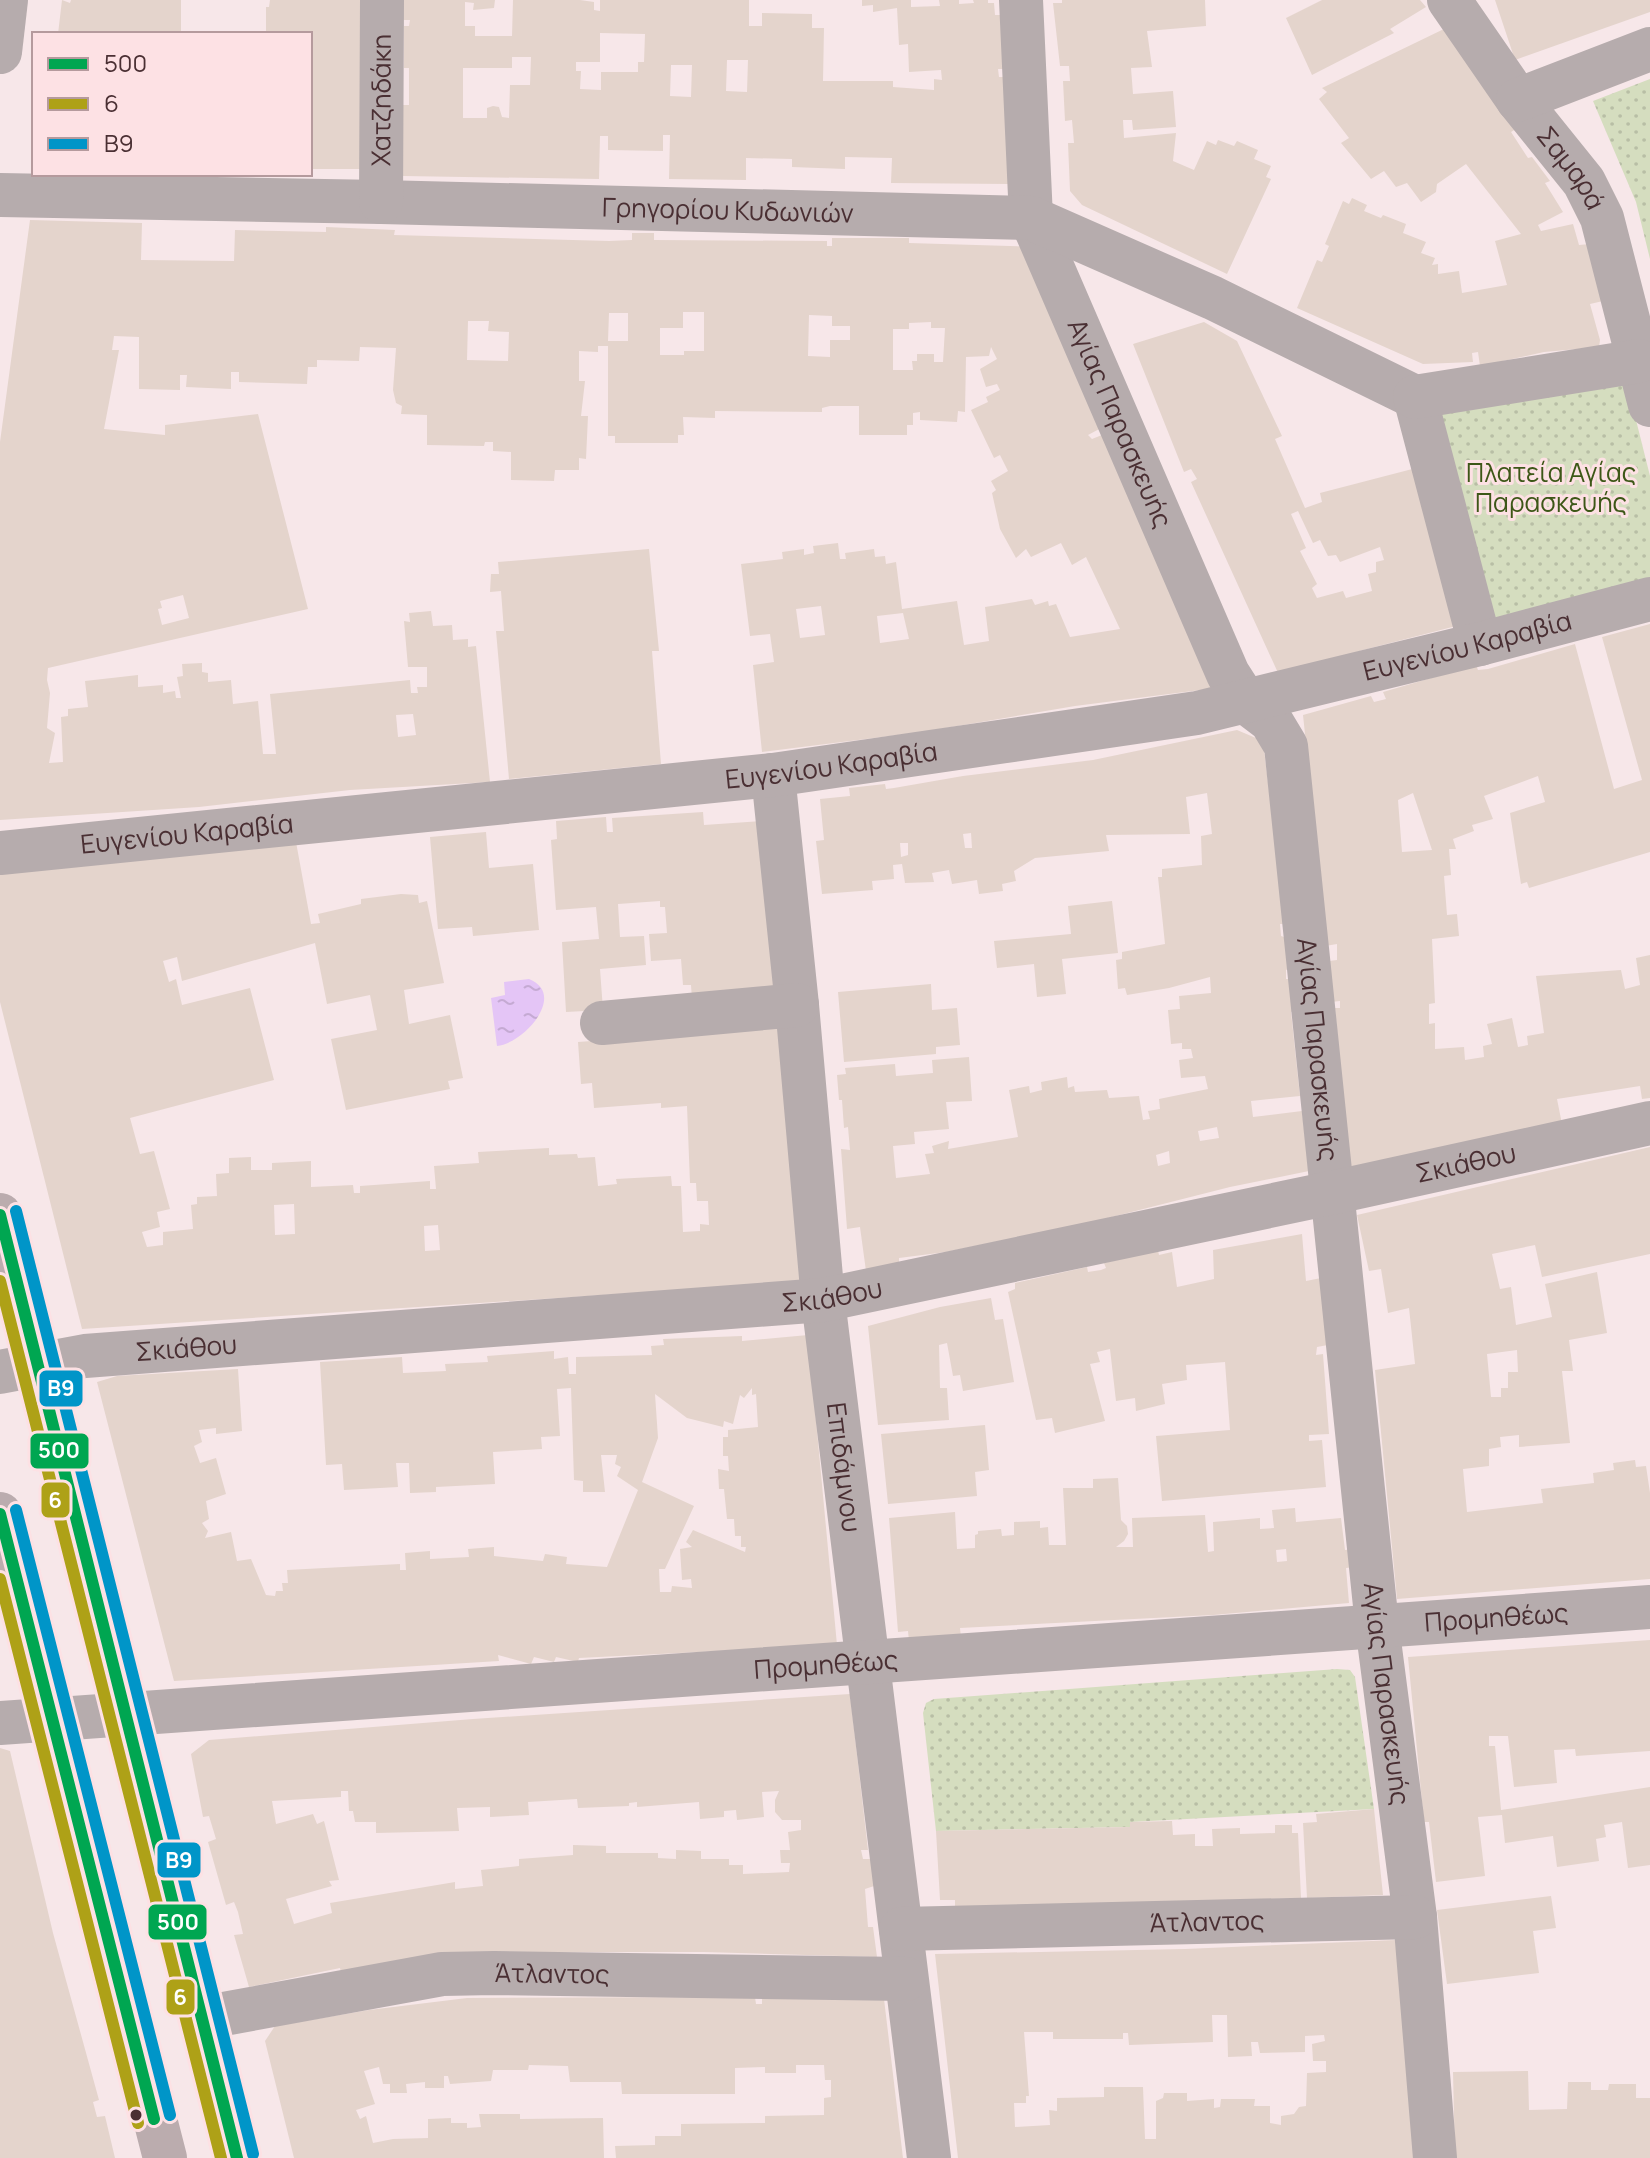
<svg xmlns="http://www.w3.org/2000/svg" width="1650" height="2158" font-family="Manrope,sans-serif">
	<defs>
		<pattern id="grass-dots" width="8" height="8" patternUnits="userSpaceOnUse" patternTransform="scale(2)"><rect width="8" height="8" fill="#d5ddbf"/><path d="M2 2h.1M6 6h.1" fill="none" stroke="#b8bea5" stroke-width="1.8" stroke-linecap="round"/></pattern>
		<pattern id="water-ripples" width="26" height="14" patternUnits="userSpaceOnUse" patternTransform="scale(2)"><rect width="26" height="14" fill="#e4c5f6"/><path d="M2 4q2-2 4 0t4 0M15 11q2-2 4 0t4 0" fill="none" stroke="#c5aad3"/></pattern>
	</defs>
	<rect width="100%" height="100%" fill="#f7e7e9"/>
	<!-- grass -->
	<path fill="url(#grass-dots)" d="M1650,79V259L1636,202L1593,101Z
		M1625,376L1650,476V584L1483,623L1429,409Z
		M1337,1669L1350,1670L1355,1677L1374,1809L1130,1822V1827L936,1831L923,1713L926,1703L934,1699Z"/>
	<!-- water -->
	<path fill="url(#water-ripples)" d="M529,979C567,994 525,1043 497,1046L491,998L505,995L504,982Z"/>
	<!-- building -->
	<path fill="#e4d4cc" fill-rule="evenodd" d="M62,0L70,3L71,0H181V34H58Z
		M270,0H365L364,169H310V34H266V7H269Z
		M402,0H495L494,8L473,10L474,3L465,2V26H475V36H512L513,0H580L594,2V10L600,11V0H749V26H762V13L812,14V28H824L823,81H893V87L934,90V79L942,80L941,70L909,72L908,44L899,45L897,8L873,12V5L862,6V0H911V7L940,6L939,0H959V4L974,3L973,0H988V3H994L995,15H1000L1004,69H998L999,77H1004L1009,184L891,183L892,158L845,157V169L792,167V159L746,158V180L669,179L670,135H663V151L608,150V136H600L599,179L403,176L402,105H409V68H404V26H409L410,20H402ZM600,33L645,34L644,62H638V72H601V90L580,89L581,71H576V62H600ZM512,57H531L530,85H510L509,118L502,117L499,107L493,106L487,108V118H463V68H512ZM727,60H748L747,92L726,91ZM671,65H692L691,97L670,96Z
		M1062,0H1205L1206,26L1147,31L1152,67L1131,68L1133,94L1173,91L1176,127L1133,130L1132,120H1123L1124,138L1176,133L1173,161L1194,170L1207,141L1216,145L1218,140L1234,146L1237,141L1258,150L1254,159L1271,166L1266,177L1271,179L1227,274L1082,205L1070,191L1068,143H1074L1072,120L1065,121L1063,81H1070L1069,66H1060L1053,3H1062Z
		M1322,0H1420L1426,7L1390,29L1394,33L1312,75L1286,18Z
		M1495,0H1650V12L1515,60Z
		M1446,28L1516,129L1511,132L1528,158L1532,157L1550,181L1545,183L1563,212L1538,225L1541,231L1573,224L1579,245L1590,244L1603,301L1590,304L1600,340L1599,347L1544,352L1480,366L1478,352L1472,353L1473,362L1423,364L1297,308L1317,260L1322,262L1329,246L1325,244L1343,201L1349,204L1352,198L1367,205L1364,211L1381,218L1383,215L1406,224L1403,233L1426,242L1421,253L1435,258L1432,265L1438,264V274L1459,271L1462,293L1507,285L1495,241L1521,234L1466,164L1437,184L1436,192L1421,202L1407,183L1396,187L1384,171L1371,179L1341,143L1349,138L1319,99L1327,92L1322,88Z
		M30,220L142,223L141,260L234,261L235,230L326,232V227L395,230L394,235L609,241L632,240V233H654V240L827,241V246H832V238H909V243L1040,247L1103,427L1088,435L1092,439L1107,433L1224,687L1075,706L922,732L762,752L753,665L774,662L770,634L750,636L741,564L783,559L782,552L804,549V555L814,553L813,546L838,543L840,559H846L845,553L874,549L875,557L885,556L886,564L896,562L902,609L957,601L964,645L989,641L985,607L1032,599L1035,605L1048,601L1049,606L1056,604L1070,637L1120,629L1086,557L1072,565L1061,543L1031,557L1026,549L1016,558L1000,529L992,493L996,490L991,481L1008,471L1000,455L994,458L971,410L988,402L986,397L1000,390L997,384L986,387L980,369L997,359L991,347L989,356L966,357L965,412L958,411L957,422L920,420V412L913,413V425H907V435H859V406H830L822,408V412L715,411V418L683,417L684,435H678V443H615V436H608V346H598V352L579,351V381H585L581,416H588L586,459L579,458V470H555L554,481L511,480V452L493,451V442H485L484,446L427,445V415L401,414L402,406L396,403L393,390L396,348L360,347L359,361L317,360V367H308L307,384L239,382V372H231V389L186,387L187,375H180V390L139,389V337L114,336L112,350H119L104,429L165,435V425L258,414L308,609L48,668L47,680L50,693L47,728L55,733L49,763L63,762L61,717L68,716V709L88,707L85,681L138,675V687L163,685V693L175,691L176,698H181L177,677L183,676L182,664L202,663V672L208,673V682L231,680L233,704L258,701L263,754H276L270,694L410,680L411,693H418L417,687H427V667H408L404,621L410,622L409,613L431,611L433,626L452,625L453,640L468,639V647L476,646L490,782L350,790L199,807L0,820V442ZM683,312H704V351H684V355H660V328H683ZM609,313H628V341H608ZM809,315L832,316V326H850V340H830V357L808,356ZM468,321H489L488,331L509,332L508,361L467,360ZM931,322V328H945L943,362H934V354H917V361H912L913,370H893V329H909V323ZM183,595L189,618L162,625L158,609L162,608L160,601ZM821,606L825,635L800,638L796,609ZM903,613L909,639L880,643L877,616ZM413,714L416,735L398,737L396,715Z
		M1204,322L1237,341L1282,436L1275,439L1305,508L1322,502L1320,493L1420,467L1464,624L1363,650L1279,675L1191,482L1197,479L1191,469L1184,472L1133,344ZM1298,511L1313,543L1320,540L1328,556L1336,555L1340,562L1380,547L1384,560L1376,562V572L1368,574L1372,591L1346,598L1343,591L1317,598L1312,588L1317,584L1300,551L1306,548L1291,514Z
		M649,549L659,651H652L661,764L509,779L496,631H504L501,591L490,592L491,574H499L498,562Z
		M1650,624V852L1529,888L1527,882L1521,884L1510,813L1545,802L1538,776L1484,796L1493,819L1472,825L1474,831L1453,839L1456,849H1449L1451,875L1444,876L1447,915L1457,914L1459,936L1432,939L1435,1003L1429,1004V1024L1435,1023V1049L1464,1047L1465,1060L1484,1057L1483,1046L1492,1044L1487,1024L1512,1018L1518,1047L1528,1045L1527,1036L1544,1033L1536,976L1621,970L1625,989L1640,985L1636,958L1650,955V1098L1642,1099L1640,1086L1557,1099L1562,1124L1349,1167L1335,1008H1340V1001L1331,1002L1329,961L1337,960V944L1325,946L1318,857L1303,715L1371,696L1374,702L1386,699L1383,692L1476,665L1478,670L1488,669L1575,644L1614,789L1642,780L1602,637ZM1413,793L1432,850L1402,852L1398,800Z
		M1237,730L1263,741L1285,924H1280L1281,936L1287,938L1291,968L1286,970V979H1295L1298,1011L1291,1012L1300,1096L1251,1101L1253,1117L1302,1111L1309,1171L1230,1187L1092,1222L946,1252L899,1258V1266L866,1271L860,1227L847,1229L841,1149L850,1150L848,1127L844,1128L842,1100H839L837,1075L846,1074L845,1068L895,1064L896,1076L933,1073L932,1060L969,1057L972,1101L946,1102L949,1129L914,1132L915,1144L893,1146L896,1178L930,1174L925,1154L934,1153L932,1146L949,1141L948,1149L1018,1137L1009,1090L1029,1086L1030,1093L1042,1090L1041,1082L1067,1077L1068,1088L1074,1086L1075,1092L1107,1090L1109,1098L1139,1096L1143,1120L1150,1119L1148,1111L1160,1109L1159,1099L1208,1089L1205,1076L1181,1078L1179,1060L1193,1058L1191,1049H1182V1043L1171,1044L1168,1010L1180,1009L1179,996L1211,993L1210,977L1169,988L1127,995L1125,988L1118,989L1116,960L1122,959V952L1165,944L1158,877H1162V869L1202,865L1201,836L1212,834L1207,793L1186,797L1190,834L1106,835L1109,851L1035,858L1014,871L1016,881L1002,884L1003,891L979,894L977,880L952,884L949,870L932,873L934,882L905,883L902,864L893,865L894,879L872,881L873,890L822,894L816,841L824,840L820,799L850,796L849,788L885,784L886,789L894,788L963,776L1093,760ZM971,833L972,848H965L963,834ZM900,843H908V855L901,857ZM1217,1127L1219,1138L1200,1141L1198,1131ZM1169,1151L1170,1163L1158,1166L1156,1155Z
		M703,812L704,825L762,821L775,993L692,999L691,985H683L681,959L651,961L649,934L667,933L665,907H660V901L618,904L620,937L644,936L646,965L600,969L603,1010L566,1012L562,942L599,939L596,907L556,910L551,840L557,839L556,821L606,817L607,832H613L612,818Z
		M486,832L489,868L533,864L539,930L473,936L472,927L438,929L430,837Z
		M296,842L311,924L320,923L318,914L361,904V899L401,894L418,895L419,903L427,901L444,983L404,990L409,1024L450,1015L463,1078L448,1081L450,1089L346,1110L331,1039L377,1030L370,995L327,1004L315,943L182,981L177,957L163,961L169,982L176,979L182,1005L250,988L274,1080L130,1118L140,1154L154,1151L170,1209L157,1212L160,1227L142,1232L147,1247L163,1245V1232L193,1229L191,1205L197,1204V1197L217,1196L216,1174L229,1173V1158L251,1157V1170H272V1163L311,1161V1187L353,1185L354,1193H360V1186L430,1181V1189H436L434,1166L479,1163L478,1152L549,1148V1155L577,1154L578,1158L595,1157L598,1186L617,1184L616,1179L671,1176L672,1186H681L683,1232L700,1231V1224L709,1225L708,1201H697L696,1183H690L687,1106L661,1108V1103L594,1108L592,1083L581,1084L578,1042L785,1027L802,1282L82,1329L0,1002V874ZM294,1204L295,1234L275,1235L274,1205ZM438,1225L440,1250L425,1251L424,1226Z
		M1112,901L1118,953L1062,959L1066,994L1037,997L1034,964L997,968L994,941L1071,934L1068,906Z
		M931,984L932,1010L957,1008L960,1045L936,1047V1054L844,1062L838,992Z
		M1650,1147V1254L1542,1277L1535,1245L1492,1254L1500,1289L1511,1287L1516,1325L1552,1317L1545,1284L1597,1272L1607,1333L1569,1340L1573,1371H1562L1570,1443L1519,1447V1435L1500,1437L1501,1447L1489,1449V1466L1463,1469L1467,1512L1543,1503L1541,1489L1594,1483L1593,1473L1614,1470L1613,1463L1635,1460L1636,1467L1646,1466L1650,1493V1579L1397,1599L1375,1370L1415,1364L1409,1308L1388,1313L1381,1269L1369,1271L1357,1215ZM1517,1350L1518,1372H1508V1388H1501V1397H1491L1487,1354Z
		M1302,1234L1306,1281L1321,1278L1333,1344L1317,1347L1316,1355L1323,1354L1329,1434L1309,1435V1441L1322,1440L1326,1487L1162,1501L1156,1436L1230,1430L1225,1362L1186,1365L1187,1380L1162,1384L1165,1404L1136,1411L1135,1398L1116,1401L1110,1349L1097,1352L1100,1362L1090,1364L1105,1421L1055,1433L1052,1418L1036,1420L1008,1292L1015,1289V1283L1087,1267L1088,1272L1101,1270L1106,1268L1104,1263L1158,1250L1159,1255L1172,1252L1177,1287L1214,1279L1213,1250Z
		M991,1298L995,1320L1003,1319L1014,1382L963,1391L960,1375L953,1376L947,1343L939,1345L940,1388H947L949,1420L878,1425L868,1326L940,1307Z
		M808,1335L837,1645L579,1658L578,1662L556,1657L554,1662L534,1657L531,1664L498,1655L499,1661L174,1681L97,1382L117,1376L238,1369L242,1431L216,1434V1428L199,1430L202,1442L194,1446L200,1463L216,1458L226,1494L206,1501L209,1519L202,1523L208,1531L205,1538L231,1532L237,1561L251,1559L266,1595L275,1596L276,1591H283L282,1583H288L287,1570L400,1564V1570H406L405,1553L430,1551V1559L469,1557L468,1549L494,1547V1556L543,1561L545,1554L567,1557L566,1564L607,1567L638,1490L617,1476L621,1467L615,1464L617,1455H601L605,1492H583V1481L574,1480L571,1388L557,1389L560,1436L541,1437L542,1449L493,1452L495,1484L436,1487V1492L410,1493L409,1463H396L398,1487L344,1490L342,1464L326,1465L320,1362L402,1357L403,1373L446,1371L445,1364L488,1362L487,1356L554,1351V1359L568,1357L569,1374H576V1357L652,1355L651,1346L664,1345L663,1339L742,1336V1341ZM752,1388V1395L756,1394L758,1427L728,1430V1437H723V1456H728L729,1471L718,1469L719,1489H724L727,1519H734L735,1536H741V1547H746L745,1552L693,1530L686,1542L692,1547L680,1549L682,1580L691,1579L692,1588L672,1586L671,1592H660L659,1569H665L694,1506L642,1482L658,1438L655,1394L687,1418L723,1427L724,1421L733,1424L740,1395L744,1398Z
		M985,1425L989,1470L975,1472L977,1496L888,1504L881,1434Z
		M1118,1478L1121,1520L1127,1526L1128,1534L1124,1541L1116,1547H1133L1132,1518L1205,1515L1208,1552L1214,1551L1213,1522L1260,1518V1529L1274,1528L1272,1510L1295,1508L1296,1522L1341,1518L1345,1550L1354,1549L1355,1567L1346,1568L1349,1603L1213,1615L960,1628L961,1638L909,1641L908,1631L898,1632L889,1518L955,1512L957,1549L975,1548V1535L978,1534V1531L1001,1529L1002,1536L1014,1535V1522L1040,1521V1528L1048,1527L1049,1545H1066L1063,1488H1093V1479ZM1286,1549L1287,1561L1277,1562L1276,1550Z
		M1650,1640V1751L1576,1756L1575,1749L1554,1750L1557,1783L1514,1787L1508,1736H1489V1746H1495L1501,1810L1650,1787V1865L1628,1868L1622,1822L1604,1825L1606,1837L1596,1839L1599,1861L1557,1867L1553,1836L1505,1843L1502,1815L1478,1817L1485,1876L1436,1882L1429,1822H1424L1408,1657Z
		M850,1694L868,1850H861L863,1859H871L874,1886L865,1889L868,1927H873L877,1957L704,1952H487L341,1973L340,1968L249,1987L234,1935L243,1934L238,1912L234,1902L226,1905L208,1842L216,1839L209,1816L203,1817L191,1754L209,1740L473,1719ZM341,1791H348L349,1811H353L355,1822H376V1833L459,1831L457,1808L490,1807V1817L529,1815L528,1802L577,1799L578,1808L629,1806V1803L637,1802V1807L699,1802L700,1819L724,1817V1811L736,1810L737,1820L764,1817L762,1792L779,1791L775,1800V1812L782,1820H801V1830L788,1832L790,1850H780L781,1863H790L789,1872L743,1874V1865H729V1859H701V1851L676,1850V1859L658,1858V1853H606V1846L573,1845V1855L519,1859V1866L481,1870L483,1886L455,1889V1882L330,1903L332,1913L294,1924L286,1899L332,1886L329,1881L339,1880L324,1821L317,1824L313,1814L276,1824L272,1801L341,1797Z
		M0,1748L10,1751L53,1933L99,2100L93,2102L97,2117L105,2116L115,2158H0Z
		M1374,1809L1383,1895L1307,1898L1303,1823L1317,1822L1316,1814Z
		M1172,1821L1173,1835L1195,1834V1846H1213L1212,1829L1240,1828V1834L1275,1833V1825H1292V1833H1298L1301,1898L955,1908V1900H940L936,1831L1130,1827V1822Z
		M1551,1896L1556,1928L1533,1931L1539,1973L1447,1984L1437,1910Z
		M1396,1940L1414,2158H958L935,1954L1185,1949ZM1212,2015H1227L1228,2057L1252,2056L1251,2042H1258L1260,2053L1305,2052V2036L1324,2035L1325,2041L1312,2044L1313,2061H1326V2072L1307,2073L1306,2106L1299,2107L1294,2114L1281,2116V2125L1270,2123V2106H1254L1255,2099H1221L1220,2107L1214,2108V2099L1187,2101V2093H1164L1163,2098L1156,2101V2139H1145L1143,2087H1104V2097L1057,2098V2111L1049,2110L1050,2125L1015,2127L1014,2103H1026V2096H1029L1024,2032H1053V2039H1123V2033H1128L1129,2045L1213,2042Z
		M755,1997L756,2004H762V1998L884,1999L903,2158H616L615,2146L655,2145V2136H681V2124L759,2123H765V2116L824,2115V2098L831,2097V2080H825L824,2065H796V2073H765V2067L735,2068V2094H622L621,2082H570L568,2066L529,2065L528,2070H493L491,2081L450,2084L448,2076H444V2088H425V2082L406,2084L407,2093H390V2084H383L379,2067L364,2071L375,2104L356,2110L360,2119L366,2116L373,2143L393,2139L428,2138V2119L451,2118V2123H467V2128L481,2127L479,2114H520V2119L603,2118L604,2158H294L265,2041L275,2026L369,2010L467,1998Z
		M1528,2071L1529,2110L1567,2109L1568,2082H1591V2090H1608L1609,2084H1636V2098H1650V2158H1455L1453,2072Z"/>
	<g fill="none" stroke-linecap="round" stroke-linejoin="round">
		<!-- minor -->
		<g stroke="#b6acad" stroke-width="44">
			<path id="s1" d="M1021,0L1031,218L1228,674L1246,702L1271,721L1286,746L1377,1625L1415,1917L1435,2158"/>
			<path id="s2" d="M1449,0L1518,100L1584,182L1602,218L1650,405"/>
			<path d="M0,52L6,0"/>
			<path d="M1518,100L1650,49"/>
			<path id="s3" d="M0,195L381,202L1031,218L1213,298L1415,397"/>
			<path id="s4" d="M381,202L382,0"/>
			<path d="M1415,397L1480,644"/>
			<path d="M1415,397L1639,361"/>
			<path id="s5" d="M773,775L797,1005L823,1300L929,2158"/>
			<path id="s6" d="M0,853L773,775L1197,713L1480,644L1650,599"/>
			<path d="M602,1023L797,1005"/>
			<path id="s7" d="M0,1372L85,1356L823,1300L1331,1193L1650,1123"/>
			<path id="s8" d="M0,1723L1650,1607"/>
			<path id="s9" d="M901,1929L1415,1917"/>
			<path id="s10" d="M202,2018L442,1974L494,1973L906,1979"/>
		</g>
		<!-- major -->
		<path stroke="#bbacae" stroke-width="44" d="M0,1215L237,2158
			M0,1514L165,2158"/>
		<defs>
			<path id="bus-1" d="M0,1215L237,2158
				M0,1514L154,2119"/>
			<path id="bus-2" d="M0,1281L221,2158
				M0,1579L138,2123"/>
			<path id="bus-3" d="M16,1211L253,2154
				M16,1510L170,2115"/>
		</defs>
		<!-- bus-1 casing -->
		<use href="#bus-1" stroke="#fde1e4" stroke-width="18"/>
		<!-- bus-2 casing -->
		<use href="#bus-2" stroke="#fde1e4" stroke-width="18"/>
		<!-- bus-3 casing -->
		<use href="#bus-3" stroke="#fde1e4" stroke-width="18"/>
		<!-- bus-1 -->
		<use href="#bus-1" stroke="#00a651" stroke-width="12"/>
		<!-- bus-2 -->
		<use href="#bus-2" stroke="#aea117" stroke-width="12"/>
		<!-- bus-3 -->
		<use href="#bus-3" stroke="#0095c8" stroke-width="12"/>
	</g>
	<!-- markers -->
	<circle fill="#4a2f33" stroke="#fde1e4" stroke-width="3" cx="136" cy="2115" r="7"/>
	<g text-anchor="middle" stroke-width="6" stroke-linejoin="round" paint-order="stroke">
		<!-- street labels -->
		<g font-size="26" fill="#4a2f33" stroke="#fde1e4">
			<text dy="9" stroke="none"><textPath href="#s4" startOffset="102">Χατζηδάκη</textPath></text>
			<text dy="9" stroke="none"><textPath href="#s2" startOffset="208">Σαμαρά</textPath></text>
			<text dy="9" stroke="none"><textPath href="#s3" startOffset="728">Γρηγορίου Κυδωνιών</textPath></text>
			<text dy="9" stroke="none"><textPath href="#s1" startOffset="442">Αγίας Παρασκευής</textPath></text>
			<text dy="9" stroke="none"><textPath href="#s6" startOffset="1484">Ευγενίου Καραβία</textPath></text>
			<text dy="9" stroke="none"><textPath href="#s6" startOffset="836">Ευγενίου Καραβία</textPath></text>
			<text dy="9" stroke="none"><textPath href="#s6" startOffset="188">Ευγενίου Καραβία</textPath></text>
			<text dy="9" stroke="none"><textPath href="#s1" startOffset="1114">Αγίας Παρασκευής</textPath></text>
			<text dy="9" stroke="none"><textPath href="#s7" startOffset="1484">Σκιάθου</textPath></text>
			<text dy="9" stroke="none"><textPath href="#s7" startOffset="836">Σκιάθου</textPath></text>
			<text dy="9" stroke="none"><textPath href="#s7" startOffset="188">Σκιάθου</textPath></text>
			<text dy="9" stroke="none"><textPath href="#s5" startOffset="696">Επιδάμνου</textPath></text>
			<text dy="9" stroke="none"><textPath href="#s8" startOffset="1500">Προμηθέως</textPath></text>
			<text dy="9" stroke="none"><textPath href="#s8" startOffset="828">Προμηθέως</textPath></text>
			<text dy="9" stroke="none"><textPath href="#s1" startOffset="1762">Αγίας Παρασκευής</textPath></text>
			<text dy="9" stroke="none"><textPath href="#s9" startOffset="306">Άτλαντος</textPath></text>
			<text dy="9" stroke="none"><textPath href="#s10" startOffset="354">Άτλαντος</textPath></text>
		</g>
		<!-- park labels -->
		<g font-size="26" fill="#3d5717" stroke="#fde1e4">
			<text x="1551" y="482">Πλατεία Αγίας<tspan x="1551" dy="30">Παρασκευής</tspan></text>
		</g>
	</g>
	<g stroke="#fde1e4" stroke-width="3">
		<rect x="38" y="1369" width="46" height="39" rx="8" fill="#0095c8"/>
		<rect x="29" y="1432" width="61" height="38" rx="8" fill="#00a651"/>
		<rect x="40" y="1481" width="31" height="38" rx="8" fill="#aea117"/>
		<rect x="156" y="1841" width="46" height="38" rx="8" fill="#0095c8"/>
		<rect x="147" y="1903" width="61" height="38" rx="8" fill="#00a651"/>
		<rect x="165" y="1978" width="31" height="38" rx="8" fill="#aea117"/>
	</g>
	<g font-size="22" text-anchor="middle" font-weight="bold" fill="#fff">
		<text x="61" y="1396">Β9</text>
		<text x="59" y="1458">500</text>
		<text x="55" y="1508">6</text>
		<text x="179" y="1868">Β9</text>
		<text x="178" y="1930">500</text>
		<text x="180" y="2005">6</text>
	</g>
	<!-- legend -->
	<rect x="32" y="32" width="280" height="144" fill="#fde1e4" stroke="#b59a9d" stroke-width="2"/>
	<rect x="48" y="58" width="40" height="12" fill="#00a651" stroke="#b59a9d" stroke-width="2"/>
	<text x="104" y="72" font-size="24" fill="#4a2f33">500</text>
	<rect x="48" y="98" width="40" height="12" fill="#aea117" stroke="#b59a9d" stroke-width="2"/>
	<text x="104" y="112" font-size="24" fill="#4a2f33">6</text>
	<rect x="48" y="138" width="40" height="12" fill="#0095c8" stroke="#b59a9d" stroke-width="2"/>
	<text x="104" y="152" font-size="24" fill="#4a2f33">Β9</text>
</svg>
